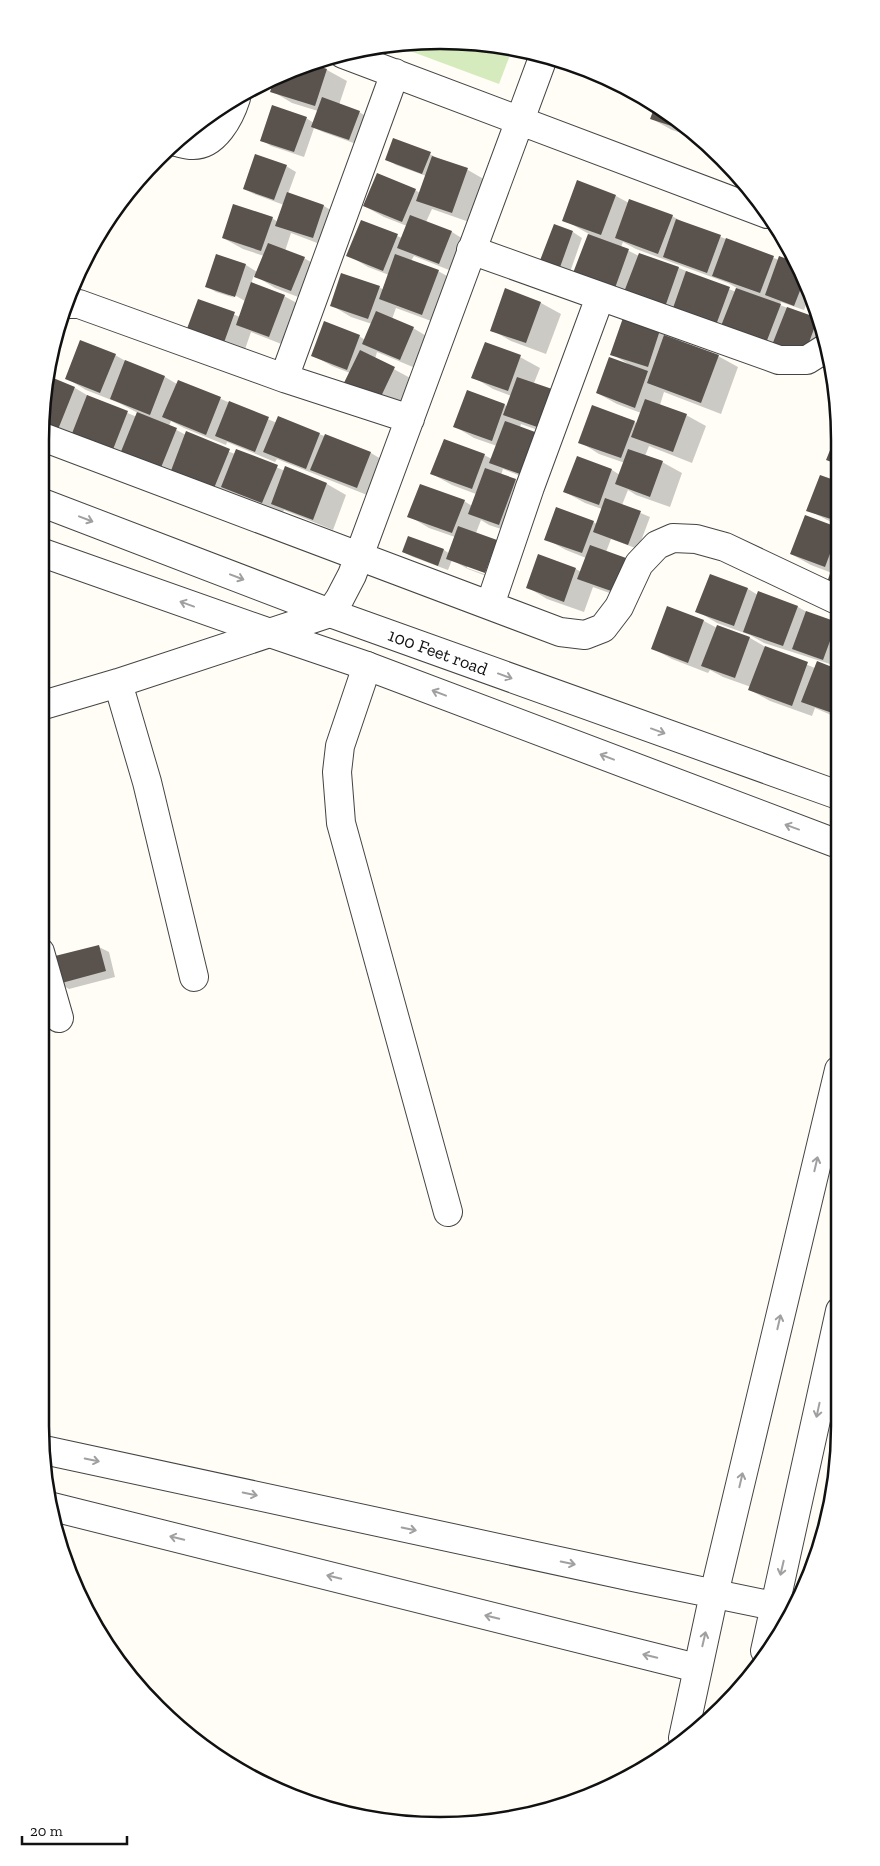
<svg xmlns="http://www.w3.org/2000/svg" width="880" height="1866" font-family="'Zilla Slab',serif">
	<rect width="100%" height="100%" fill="#fffdf5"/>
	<!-- green -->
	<path fill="#d5ebbd" d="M440,40L513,47L499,84L394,45Z"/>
	<!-- shadow -->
	<path fill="#0003" fill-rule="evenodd" d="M308,64L327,70L347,81L339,105L359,112L369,118L359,145L323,132L314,128L304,157L271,146L262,140L306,118L314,123L318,111L292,103L272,91L277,76L287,71Z
		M652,119L683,122L700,139L672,130Z
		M430,154L440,160L468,170L487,181L472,223L432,209L426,222L452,232L471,244L459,274L414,256L411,261L438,271L458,282L442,325L396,308L392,319L413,328L433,340L420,370L377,352L375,359L414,380L396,417L350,373L332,366L312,355L359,336L365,340L372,324L351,317L331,305L379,287L384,290L389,275L368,267L348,255L397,236L402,238L407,226L384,217L364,206L415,190L420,193L426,176L396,165L386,159Z
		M286,166L296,172L288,194L324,206L344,218L333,249L291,233L285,251L304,258L324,270L311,302L275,288L254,275L251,284L284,296L304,307L289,347L251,332L242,358L206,345L198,300L240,317L245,301L231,293L229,295L235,298L216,292L206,286L217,256L246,265L257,272L264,256L243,249L223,238L272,218L278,222L284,205L254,194L244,189Z
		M616,196L629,203L672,216L683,222L779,260L780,257L796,263L811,292L804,310L781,302L780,305L818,320L823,338L787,351L575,272L589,234L564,220ZM623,242L636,249L728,283L737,288L736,292L679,268L640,254L639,256L621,247Z
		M573,232L582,238L569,275L551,268Z
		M506,290L541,303L561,314L546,354L511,341L492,330Z
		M661,328L680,340V342L718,356L738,367L721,414L664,392L660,405L686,415L706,426L692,463L649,446L645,456L662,462L682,473L670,507L636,495L628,490L622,505L650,517L638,549L611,539L606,552L626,560L634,602L593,587L584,612L547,599L527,587L576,569L581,572L586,558L566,550L546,539L593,522L597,524L602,509L585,503L565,492L612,470L620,475L625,463L599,454L580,442L634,422L637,423L641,413L617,404L597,393L628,364L612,354Z
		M115,355L131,364L165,377L177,384L179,381L277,423L319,434L371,453L391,465L377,499L277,459L275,462L227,442L226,445L184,428L171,421L169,426L186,435L235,454L237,450L285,471L327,484L346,495L333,530L284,510L282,514L235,494L232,503L41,429L75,388L92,398L137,417L138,413L119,403L86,390L66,378Z
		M520,357L540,368L534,383L560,438L521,424L520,427L534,433L554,444L540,484L503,469L501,475L515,480L535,491L519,535L489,525L481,520L476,533L496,541L516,552L505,583L468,569L452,560L448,570L413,557L403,552L444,550L450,554L455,537L429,528L409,516L464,501L472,506L476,494L452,485L432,474L484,455L492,459L497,446L474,438L454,426L504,405L507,406L511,396L493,389L473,377ZM467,565L491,574L490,576L467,568Z
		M837,483V525L808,510Z
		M805,517L837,528V589L832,573L811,565L791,554Z
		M710,575L748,589L758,595L759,592L798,607L807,612L837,623V651L833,665L764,643L750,635L717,623L697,611Z
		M668,607L704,621L717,628V626L750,638L769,649L815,668L817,663L837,670L838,718L815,708L812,716L770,701L750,690L751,687L723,677L710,670L708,673L672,659L652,648Z
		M99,947L109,952L115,977L69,989L59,983Z"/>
	<!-- building -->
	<path fill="#5a524d" d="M310,63L327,69L315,106L270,92L275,77L287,71Z
		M322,97L360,111L349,140L311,127Z
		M272,105L307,117L294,152L260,141Z
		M655,106L683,122L693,133L650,119Z
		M393,138L431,152L422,174L385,160Z
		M255,154L287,165L274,200L243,189Z
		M432,156L468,168L452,213L416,201Z
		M377,173L416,189L402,222L363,206Z
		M577,180L616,195L601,235L562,221Z
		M287,192L324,205L313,238L275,226Z
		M629,199L673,215L658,254L615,238Z
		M233,204L273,217L261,251L222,238Z
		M410,215L452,231L439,264L397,248Z
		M676,219L721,235L707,273L663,257Z
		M361,220L398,234L383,271L346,256Z
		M554,224L573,231L559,270L539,263Z
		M588,234L629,249L615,288L573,273Z
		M726,238L774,256L760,293L712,276Z
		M268,243L305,257L291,291L254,277Z
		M639,253L679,267L665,307L624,292Z
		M216,254L246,264L235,297L205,287Z
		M395,254L439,270L422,315L379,299Z
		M779,256L795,262L805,278L794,306L765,295Z
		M686,271L730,287L716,325L673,308Z
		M341,273L380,286L368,319L330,306Z
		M251,282L285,295L269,337L236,325Z
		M505,288L541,302L526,343L490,331Z
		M736,288L781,304L766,343L721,326Z
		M198,299L235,312L222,348L185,334Z
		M787,307L818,318L804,356L772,345Z
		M376,311L414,327L400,360L362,344Z
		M624,315L661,327L648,367L610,355Z
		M324,321L360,335L347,370L311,356Z
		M664,335L719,355L701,403L647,383Z
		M80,340L116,354L100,393L65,379Z
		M485,342L521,355L508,391L471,378Z
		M360,350L395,367L376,407L340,391Z
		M609,357L648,371L635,408L596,393Z
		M125,360L165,376L150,415L110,399Z
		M46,375L75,387L57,432L41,426Z
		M517,377L555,390L540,428L503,415Z
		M178,380L221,397L206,435L162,417Z
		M467,390L505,404L492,441L453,427Z
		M87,395L128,411L112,452L71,436Z
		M645,399L687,414L673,452L631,437Z
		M229,401L269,417L255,452L215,436Z
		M592,405L635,421L621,458L578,443Z
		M137,412L177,428L160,470L120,454Z
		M278,416L320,433L306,469L263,452Z
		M505,421L535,432L520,474L489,463Z
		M186,431L230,449L212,493L169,476Z
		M837,433V464L826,460Z
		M325,434L371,452L357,488L310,470Z
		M444,439L485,454L472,489L430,474Z
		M236,449L278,465L262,503L221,487Z
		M628,449L663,461L650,497L615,484Z
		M577,456L612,469L599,505L563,492Z
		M285,466L327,483L313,520L271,504Z
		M485,468L516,479L499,525L468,514Z
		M820,475L837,481V521L806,511Z
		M420,484L465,500L452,533L407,517Z
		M605,498L641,511L628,545L593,532Z
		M556,507L594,521L582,553L544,540Z
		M805,515L837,527V535L825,567L790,554Z
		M458,526L497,540L485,573L446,559Z
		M408,536L444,549L438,566L402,552Z
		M590,545L626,558L614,592L577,579Z
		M538,554L576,568L564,602L526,588Z
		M837,554V588L826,585Z
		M710,574L748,588L734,626L695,612Z
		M758,591L798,606L783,646L743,632Z
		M667,606L704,620L688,663L651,649Z
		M806,611L837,622L823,660L792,649Z
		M717,625L750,637L735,678L701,666Z
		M765,646L808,662L792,706L748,690Z
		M817,661L837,669L838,715L801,702Z
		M99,945L106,971L58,984L51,957Z"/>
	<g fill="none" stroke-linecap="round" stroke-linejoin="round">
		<defs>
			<path id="minor" d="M343,54L767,214
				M176,142C181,143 187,145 192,145C215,146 230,117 236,98
				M471,250L779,360H807L826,348
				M65,304H79L284,378L410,419
				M284,378L395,73
				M40,436L560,632L585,635L603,628L619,607L639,564L657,545L673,538L696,539L725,547L837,600
				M490,605L530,487L600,297
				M367,666L340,746L337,772L341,823L448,1212
				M118,683L147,782L194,977
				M40,706L118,683L330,613L340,598L352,575L544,55
				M40,952L59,1018
				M44,1450L633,1577L774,1606
				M53,1507L697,1668
				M765,1651L840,1311
				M683,1738L714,1594L839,1070"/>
			<path id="tertiary" d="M40,502L330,613L838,795
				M40,552L270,633L367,666L838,844"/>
		</defs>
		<!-- minor casing -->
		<use href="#minor" stroke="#444" stroke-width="30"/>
		<!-- tertiary casing -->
		<use href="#tertiary" stroke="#444" stroke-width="30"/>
		<!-- minor -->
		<use href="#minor" stroke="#fff" stroke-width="28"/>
		<!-- tertiary -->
		<use href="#tertiary" stroke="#fff" stroke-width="28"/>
	</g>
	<!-- one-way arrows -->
	<defs><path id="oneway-shaft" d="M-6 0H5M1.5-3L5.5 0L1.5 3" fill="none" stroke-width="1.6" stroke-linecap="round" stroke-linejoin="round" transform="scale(1.25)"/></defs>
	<g stroke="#a0a0a0">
		<use href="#oneway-shaft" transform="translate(86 519) rotate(21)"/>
		<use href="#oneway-shaft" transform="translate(237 577) rotate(21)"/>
		<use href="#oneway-shaft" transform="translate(187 604) rotate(-160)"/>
		<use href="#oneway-shaft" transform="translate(505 676) rotate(20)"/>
		<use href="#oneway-shaft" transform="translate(439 693) rotate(-159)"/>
		<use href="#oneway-shaft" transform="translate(658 731) rotate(20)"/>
		<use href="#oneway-shaft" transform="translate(607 757) rotate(-159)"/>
		<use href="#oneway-shaft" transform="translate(792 827) rotate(-160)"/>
		<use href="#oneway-shaft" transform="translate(816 1164) rotate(-77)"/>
		<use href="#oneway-shaft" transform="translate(779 1322) rotate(-77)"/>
		<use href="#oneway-shaft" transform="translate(818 1410) rotate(102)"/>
		<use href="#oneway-shaft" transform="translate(92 1460) rotate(12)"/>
		<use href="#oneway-shaft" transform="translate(741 1480) rotate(-77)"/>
		<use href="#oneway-shaft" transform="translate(250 1494) rotate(12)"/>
		<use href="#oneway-shaft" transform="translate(409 1529) rotate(12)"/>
		<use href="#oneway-shaft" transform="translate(177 1538) rotate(-166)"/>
		<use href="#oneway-shaft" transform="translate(568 1563) rotate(12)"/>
		<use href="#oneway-shaft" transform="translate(782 1568) rotate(103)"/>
		<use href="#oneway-shaft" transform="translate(334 1577) rotate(-166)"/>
		<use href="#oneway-shaft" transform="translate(492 1617) rotate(-166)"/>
		<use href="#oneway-shaft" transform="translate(704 1639) rotate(-77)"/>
		<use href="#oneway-shaft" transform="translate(650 1656) rotate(-166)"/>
	</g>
	<g text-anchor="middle" stroke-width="5" stroke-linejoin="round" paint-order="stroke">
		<!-- street labels -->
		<g font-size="18" fill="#111" stroke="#fff">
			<text transform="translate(438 652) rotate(20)" y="6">100 Feet road</text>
		</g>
	</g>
	<!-- crop -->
	<path d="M0 0H880V1866H0ZM440 49H440A391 391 0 0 1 831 440V1426A391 391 0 0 1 440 1817H440A391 391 0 0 1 49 1426V440A391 391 0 0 1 440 49Z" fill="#fff" fill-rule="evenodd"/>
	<path fill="none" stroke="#111" stroke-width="2.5" d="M440 49H440A391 391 0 0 1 831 440V1426A391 391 0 0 1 440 1817H440A391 391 0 0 1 49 1426V440A391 391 0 0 1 440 49Z"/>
	<!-- scale -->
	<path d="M22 1836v8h105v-8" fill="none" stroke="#111111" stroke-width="2.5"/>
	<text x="30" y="1836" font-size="15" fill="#111111" stroke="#ffffff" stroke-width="4" paint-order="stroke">20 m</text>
</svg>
